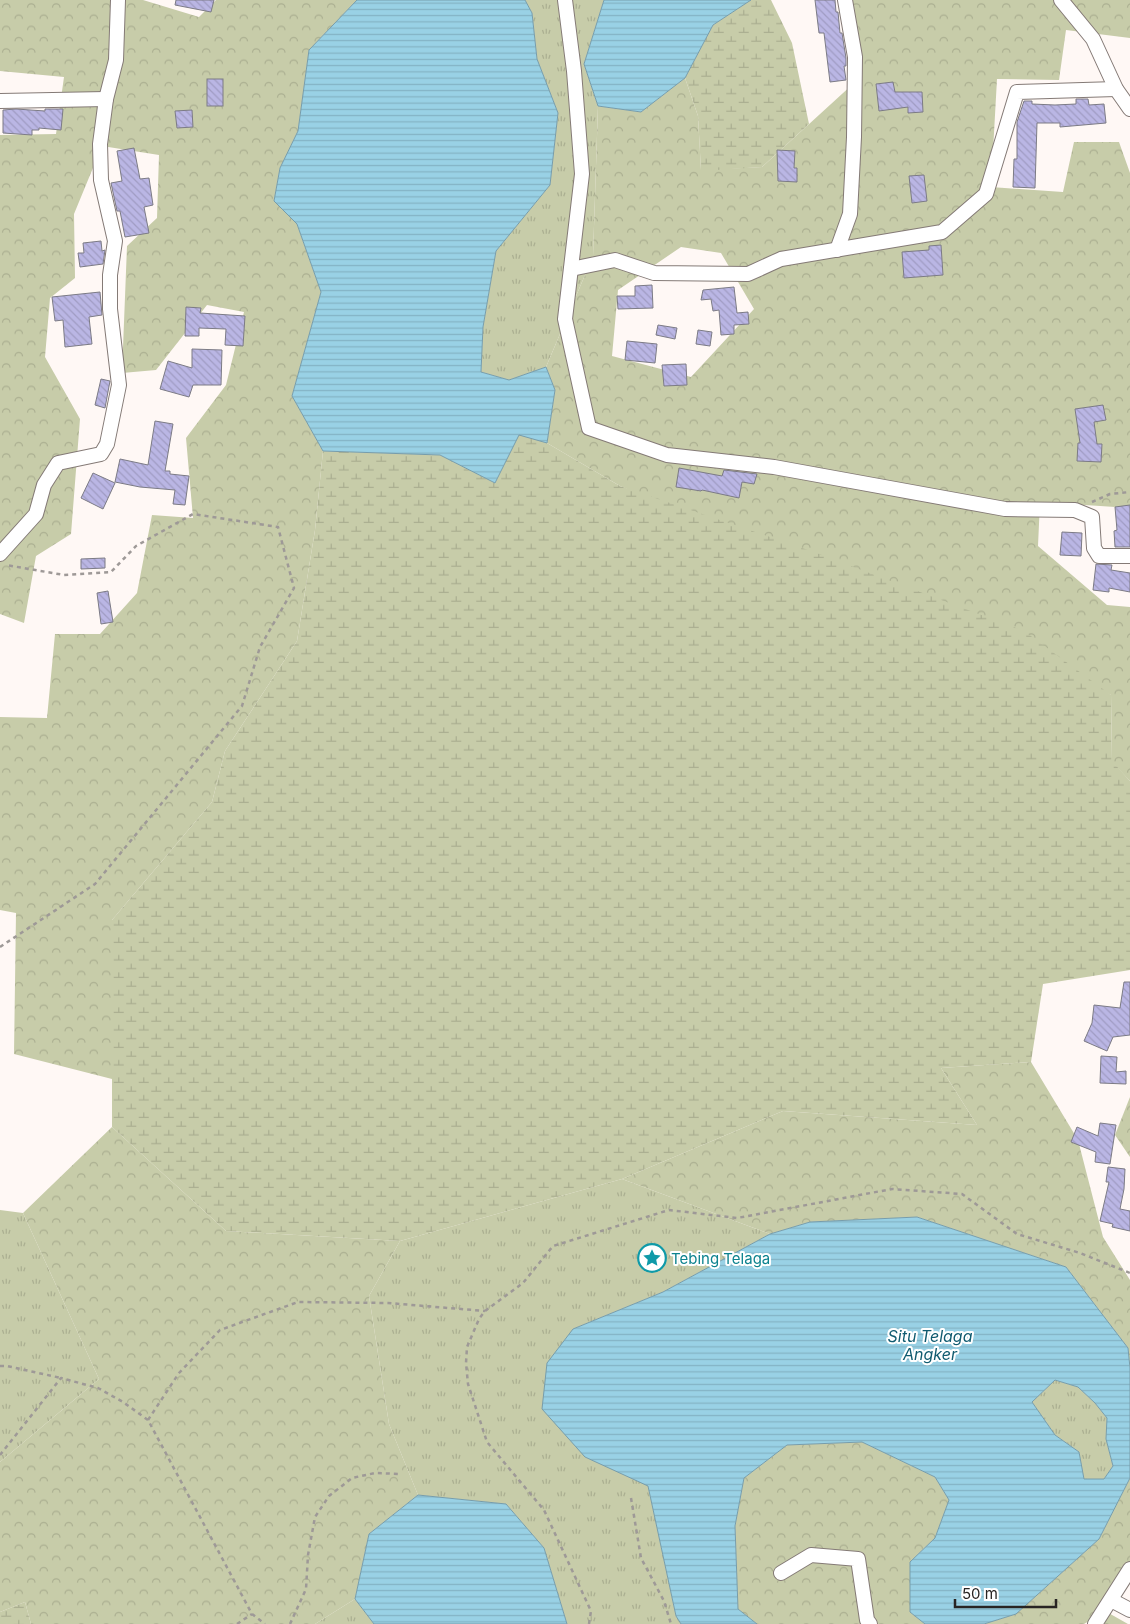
<svg xmlns="http://www.w3.org/2000/svg" width="1130" height="1624" font-family="Inter,sans-serif">
<style>
.grass{fill:url(#grass-tufts)}
.forest{fill:url(#forest-crowns);fill-rule:evenodd}
.wetland{fill:url(#wetland-marsh)}
.water{fill:url(#water-rules);stroke:#779dab;fill-rule:evenodd}
.building{fill:url(#building-back-hatch);stroke:#7c7b85}
.lines{fill:none;stroke-linecap:round;stroke-linejoin:round}
.minor-casing{stroke:#847a76;stroke-width:16}
.path{stroke:#9e9997;stroke-width:2.5;stroke-dasharray:4 4;stroke-linecap:butt}
.minor{stroke:#fff;stroke-width:14}
.labels{text-anchor:middle;dominant-baseline:central;stroke-width:4;stroke-linejoin:round;paint-order:stroke}
.culture-label{font-size:15px;fill:#0d838f;stroke:#fff;text-anchor:start}
.water-label{font-size:16px;font-style:italic;fill:#105b70;stroke:#fff}
</style>
<defs>
<pattern id="grass-tufts" width="24" height="20" patternUnits="userSpaceOnUse" patternTransform="scale(1.25)"><rect width="24" height="20" fill="#c7cca9"/><path d="M3 7l-1-3M5 7V3M7 7l1-3M15 17l-1-3M17 17v-4M19 17l1-3" fill="none" stroke="#abaf91"/></pattern>
<pattern id="forest-crowns" width="20" height="18" patternUnits="userSpaceOnUse" patternTransform="scale(1.25)"><rect width="20" height="18" fill="#c7cca9"/><path d="M2 6a3 3 0 1 1 6 0M12 15a3 3 0 1 1 6 0" fill="none" stroke="#abaf91"/></pattern>
<pattern id="wetland-marsh" width="20" height="14" patternUnits="userSpaceOnUse" patternTransform="scale(1.25)"><rect width="20" height="14" fill="#c7cca9"/><path d="M1 5h8M5 5V1M11 12h8M15 12V8" fill="none" stroke="#abaf91"/></pattern>
<pattern id="water-rules" width="6" height="5" patternUnits="userSpaceOnUse" patternTransform="scale(1.25)"><rect width="6" height="5" fill="#99d1e5"/><path d="M0 2.5h6" fill="none" stroke="#84b3c4"/></pattern>
<pattern id="building-back-hatch" width="6" height="6" patternUnits="userSpaceOnUse" patternTransform="scale(1.25)"><rect width="6" height="6" fill="#bab6e4"/><path d="M-1 5l2 2M0 0l6 6M5-1l2 2" fill="none" stroke="#a09cc3"/></pattern>
</defs>
<rect width="100%" height="100%" fill="#fff8f5"/>
<g class="grass">
<polygon points="525,0 604,0 584,64 598,106 593,256 546,367 509,380 481,372 483,327 496,251 550,185 558,113 537,59 532,13"/>
<polygon points="622,1179 770,1234 663,1292 573,1329 585,1457 648,1485 676,1616 681,1624 567,1624 544,1548 506,1504 418,1495 389,1424 369,1296 400,1241"/>
<polygon points="0,1210 23,1213 99,1379 0,1462"/>
<polygon points="1055,1380 1078,1387 1095,1403 1107,1418 1106,1439 1113,1466 1104,1479 1084,1480 1079,1452 1055,1435 1032,1402"/>
<polygon points="355,1599 374,1624 315,1624"/>
</g>
<g class="forest">
<polygon points="0,0 143,0 199,17 216,0 357,0 309,50 298,131 280,168 274,201 297,224 321,292 292,396 323,451 315,530 297,641 225,751 212,802 112,920 112,1079 14,1054 16,913 0,910 0,717 47,718 55,634 100,634 137,593 152,515 193,518 186,438 226,385 244,312 207,305 156,370 122,373 127,246 157,218 159,155 102,146 74,214 75,278 50,298 45,357 80,419 71,534 36,556 24,623 0,614 0,135 56,134 64,77 0,71"/>
<path d="M838,0H1130V38L1066,30L1059,80L997,79L991,187L1063,192L1074,142H1119L1130,173V508L1040,502L1038,546L1107,605L1130,607V781L1112,762L1111,695L620,486L547,443L555,390L546,367L593,256L598,106L641,112L685,78L698,116L701,170L762,167L854,83ZM681,247L721,253L754,309L691,377L612,356L618,290Z"/>
<polygon points="1031,1062 1078,1140 1103,1237 1130,1280 1130,1368 1128,1348 1066,1267 917,1217 810,1222 770,1234 622,1179 783,1111 977,1125 941,1068"/>
<polygon points="1130,1097 1130,1157 1115,1135"/>
<polygon points="112,1127 226,1231 400,1241 369,1296 389,1424 418,1495 369,1534 355,1599 315,1624 31,1624 25,1602 0,1612 0,1462 99,1379 23,1213"/>
<polygon points="862,1442 935,1477 949,1500 935,1538 910,1562 910,1612 925,1624 757,1624 738,1609 735,1526 744,1478 787,1445"/>
<polygon points="1130,1478 1130,1568 1105,1611 1128,1624 1096,1624 1104,1612 1084,1624 984,1624 1016,1614 1099,1539"/>
</g>
<g class="wetland">
<polygon points="751,0 771,0 792,43 809,124 762,167 701,171 698,116 685,78 713,25"/>
<polygon points="519,434 547,443 620,486 808,550 1024,631 1111,695 1112,761 1130,781 1130,970 1043,984 1031,1062 941,1068 977,1125 783,1111 622,1179 400,1241 226,1231 112,1127 112,920 212,802 225,751 297,641 315,530 323,451 440,455 495,483"/>
<polygon points="25,1602 31,1624 0,1624 0,1612"/>
</g>
<g class="water">
<polygon points="357,0 525,0 532,13 537,59 558,113 550,185 496,251 483,327 481,372 509,380 546,367 555,390 547,443 519,435 495,483 440,455 323,451 292,396 321,292 297,224 274,201 280,168 298,131 309,50"/>
<polygon points="604,0 751,0 713,25 685,78 641,112 598,106 584,64"/>
<path d="M917,1217L1066,1267L1128,1348L1130,1368V1478L1099,1539L1016,1614L984,1624H925L910,1612V1562L935,1538L949,1500L935,1477L862,1442L787,1445L744,1478L735,1526L738,1609L757,1624H681L676,1616L648,1486L585,1457L542,1409L547,1363L573,1329L663,1292L770,1234L810,1222ZM1055,1380L1078,1387L1095,1403L1107,1418L1106,1439L1113,1466L1104,1479H1084L1079,1452L1055,1435L1032,1402Z"/>
<polygon points="418,1495 506,1504 544,1548 567,1624 374,1624 355,1599 369,1534"/>
</g>
<g class="building">
<polygon points="176,0 214,0 211,12 175,5"/>
<polygon points="815,0 835,0 836,12 838,12 840,33 842,33 846,58 846,66 844,66 846,80 830,82 824,33 819,33"/>
<rect x="207" y="79" width="16" height="27"/>
<polygon points="893,82 895,92 922,92 923,112 908,113 908,107 879,111 876,84"/>
<polygon points="1076,99 1088,99 1089,105 1104,104 1106,123 1060,127 1060,123 1037,123 1035,188 1013,187 1014,159 1017,159 1017,122 1024,101 1032,101 1032,104 1055,105 1076,104"/>
<polygon points="16,109 45,111 45,109 63,109 61,130 39,128 39,130 32,130 32,135 3,133 3,110"/>
<polygon points="192,110 193,127 177,128 175,111"/>
<polygon points="134,148 140,179 149,178 153,205 144,207 149,233 125,237 120,211 117,211 111,183 122,181 117,151"/>
<polygon points="777,150 795,151 794,168 797,168 797,182 778,181"/>
<polygon points="924,175 927,201 912,203 909,176"/>
<polygon points="101,241 102,251 105,250 103,264 80,267 78,253 84,253 83,243"/>
<polygon points="941,245 943,275 904,278 902,252 929,250 929,246"/>
<polygon points="652,285 653,308 618,309 617,296 635,296 635,286"/>
<polygon points="734,287 737,313 748,312 749,324 734,325 734,334 721,335 719,310 713,311 711,299 701,300 703,290"/>
<polygon points="100,292 102,315 89,317 92,344 65,347 63,320 55,321 52,297"/>
<polygon points="186,307 201,308 200,313 245,316 243,346 225,345 226,329 199,328 199,336 185,336"/>
<polygon points="658,325 677,328 675,339 656,335"/>
<polygon points="698,330 712,332 710,346 696,344"/>
<polygon points="627,341 657,344 655,363 625,360"/>
<polygon points="192,349 222,350 221,385 193,385 189,397 160,389 168,361 192,368"/>
<polygon points="686,364 687,385 664,386 662,365"/>
<polygon points="101,379 110,381 105,408 95,405"/>
<polygon points="1103,405 1106,420 1094,422 1097,444 1102,444 1101,462 1077,461 1078,443 1080,443 1075,409"/>
<polygon points="155,421 173,424 165,471 170,471 170,474 189,476 185,505 173,504 175,490 140,487 115,482 120,459 148,465"/>
<polygon points="679,468 722,476 724,470 757,474 754,484 742,482 739,498 702,490 701,491 676,487"/>
<polygon points="93,473 115,483 103,509 81,498"/>
<polygon points="1130,505 1130,547 1115,547 1114,531 1117,530 1115,507"/>
<polygon points="1062,532 1082,533 1081,556 1060,555"/>
<polygon points="105,558 105,568 81,569 81,559"/>
<polygon points="1096,564 1112,565 1111,570 1130,573 1130,592 1109,588 1109,592 1093,590"/>
<polygon points="108,591 113,622 101,624 97,593"/>
<polygon points="1124,982 1130,982 1130,1035 1113,1037 1107,1051 1084,1041 1092,1023 1094,1005 1120,1008"/>
<polygon points="1101,1056 1117,1057 1116,1072 1126,1071 1126,1084 1100,1083"/>
<polygon points="1100,1123 1116,1125 1110,1164 1095,1162 1096,1152 1071,1142 1077,1127 1098,1136"/>
<polygon points="1108,1167 1125,1169 1124,1189 1120,1209 1130,1211 1130,1231 1112,1227 1113,1224 1100,1221 1109,1182 1106,1182"/>
</g>
<g class="lines">
<defs>
<g id="minor">
<polyline points="565,0 574,71 582,174 565,319 589,428 667,455 774,467 1005,509 1075,510 1092,517 1094,548 1099,556 1130,556"/>
<polyline points="1061,0 1093,39 1116,89 1130,109"/>
<polyline points="0,101 106,99"/>
<polyline points="837,250 850,214 854,137 855,57 845,0"/>
<polyline points="571,269 615,260 654,273 748,274 781,259 942,232 986,194 1017,92 1116,89"/>
<polyline points="0,554 36,514 44,485 58,463 101,454 107,444 119,385 110,309 110,275 115,241 101,180 100,144 106,99 116,60 118,0"/>
<polyline points="781,1573 811,1555 858,1559 867,1620 870,1624"/>
<polyline points="1111,1600 1130,1610"/>
<polyline points="1095,1624 1130,1569"/>
</g>
</defs>
<use href="#minor" class="minor-casing"/>
<g class="path">
<polyline points="1092,502 1110,494 1130,492"/>
<polyline points="0,947 95,884 242,706 260,647 294,588 278,527 193,514 136,546 111,572 64,575 6,565"/>
<polyline points="0,1366 7,1366 61,1378"/>
<polyline points="148,1420 179,1373 220,1330 298,1302 388,1303 485,1311"/>
<polyline points="0,1455 61,1378 98,1388 123,1402 148,1420 252,1614 265,1624"/>
<polyline points="631,1498 641,1558 664,1601 671,1624"/>
<polyline points="237,1624 252,1614"/>
<polyline points="290,1624 306,1589 308,1555 315,1517 329,1496 352,1478 375,1473 401,1474"/>
<polyline points="589,1624 591,1611 544,1510 487,1442 468,1384 466,1363 467,1347 479,1319 485,1311 523,1283 553,1246 669,1210 737,1218 892,1189 962,1194 1017,1234 1080,1253 1130,1273"/>
</g>
<use href="#minor" class="minor"/>
</g>
<defs>
<symbol id="sight-ring" viewBox="-11 -11 22 22"><circle r="9.5" fill="#fff" stroke="#0f9aa8" stroke-width="1.5"/><path d="M0-6L1.8-2.2L6-1.7L2.9 1.2L3.7 5.4L0 3.3L-3.7 5.4L-2.9 1.2L-6-1.7L-1.8-2.2Z" fill="#0f9aa8"/></symbol>
</defs>
<g fill-rule="evenodd">
<use href="#sight-ring" x="636" y="1242" width="32" height="32"/>
</g>
<g class="labels">
<g class="culture-label">
<text x="671" y="1258">Tebing Telaga</text>
</g>
<g class="water-label">
<text x="930" y="1336">Situ Telaga<tspan x="930" dy="18">Angker</tspan></text>
</g>
</g>
<path d="M955 1599v8h101v-8" fill="none" stroke="#282423" stroke-width="2.5"/>
<text x="962" y="1599" font-size="15" fill="#282423" stroke="#ffffff" stroke-width="4" paint-order="stroke">50 m</text>
</svg>
